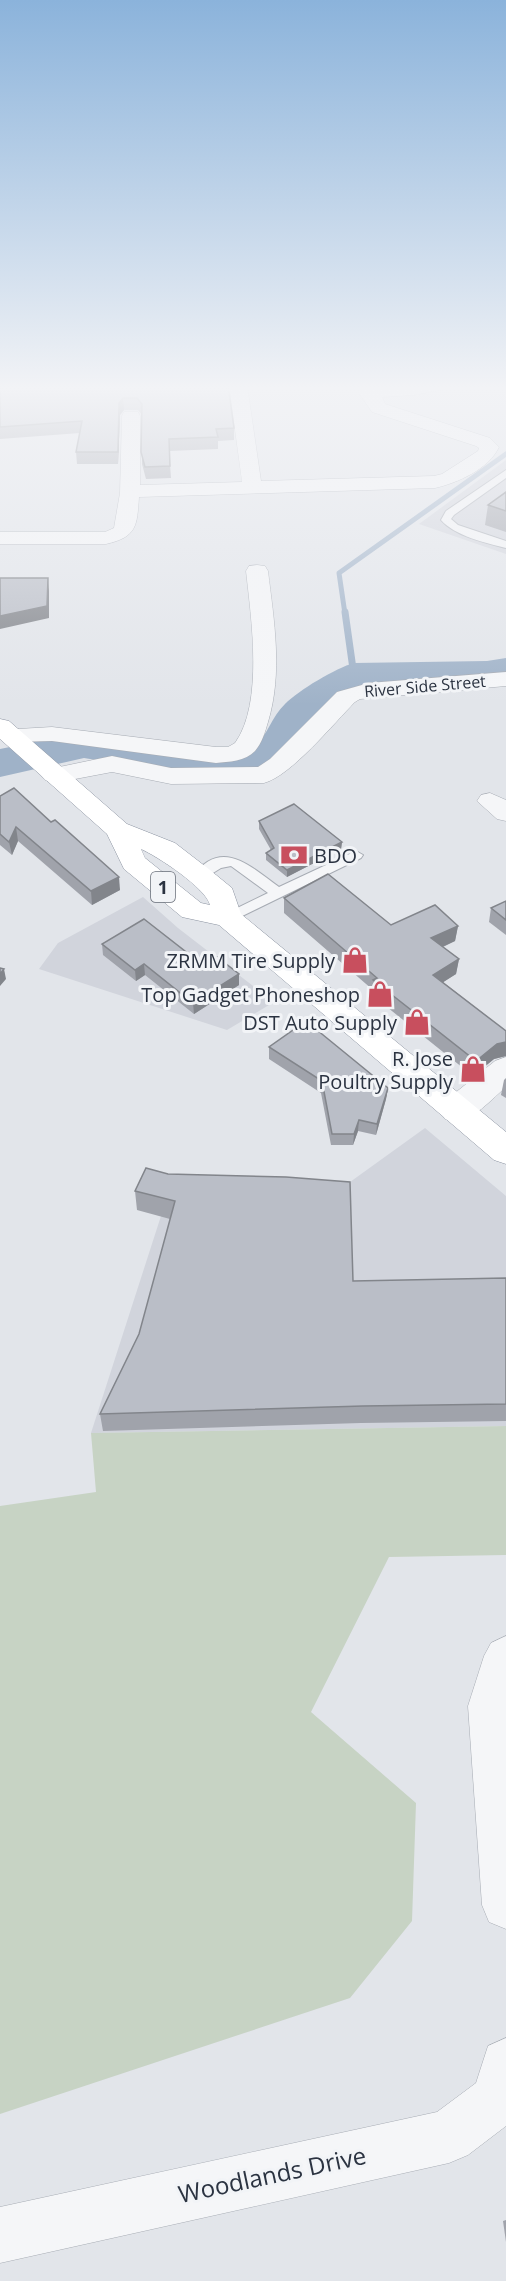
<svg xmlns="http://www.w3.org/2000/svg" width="506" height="2281" font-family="'Open Sans',sans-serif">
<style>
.built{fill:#d1d4dc}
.green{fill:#c7d3c4}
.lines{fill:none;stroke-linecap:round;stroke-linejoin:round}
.stream-far1{stroke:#9fb2c8;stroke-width:5}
.stream{stroke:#9fb2c8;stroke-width:7}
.river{fill:#9fb2c8;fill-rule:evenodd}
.lane-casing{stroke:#a7acb4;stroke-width:2}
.street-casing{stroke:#a7acb4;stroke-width:1}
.highway-casing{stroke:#8a92a0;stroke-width:1}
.lane{fill:#f5f6f8;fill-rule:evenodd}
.street{fill:#f5f6f8;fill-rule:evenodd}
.highway{fill:#fff;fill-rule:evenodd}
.wall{fill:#a0a3ab}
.shaded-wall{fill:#82858b}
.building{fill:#babec7;stroke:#82858b;stroke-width:1.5}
.labels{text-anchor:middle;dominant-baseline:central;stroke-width:6;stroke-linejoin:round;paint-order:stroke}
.far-street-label{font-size:16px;fill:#2b3341;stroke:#f2f4f7}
.shield{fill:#f2f4f7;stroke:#676d78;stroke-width:1.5}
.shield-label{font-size:18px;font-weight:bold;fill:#2b3341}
.poi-label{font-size:20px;fill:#2b3341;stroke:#f2f4f7;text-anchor:end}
.near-street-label{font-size:24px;fill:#2b3341;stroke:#f2f4f7}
</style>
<rect width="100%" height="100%" fill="#e2e5ea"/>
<g class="built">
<polygon points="506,460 506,554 419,524"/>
<polygon points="143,897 178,928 274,1002 227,1030 39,969 58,943"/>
<polygon points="425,1128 506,1196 506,1426 91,1433 170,1188 332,1195"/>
</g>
<polygon class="green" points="506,1426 506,1555 389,1557 311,1712 416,1803 412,1921 350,1998 0,2114 0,1506 96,1492 91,1433"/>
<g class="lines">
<polyline class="stream-far1" points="345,614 339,573 506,454"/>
<polyline class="stream" points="345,612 354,676"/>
<path class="river" d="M506,658V684L487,687L364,688L317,721L297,756L281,771L265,774L242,778L181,774L84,758L0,777V749L84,732L181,748L252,749C268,736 271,717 285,704C299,690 336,668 354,663L487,661Z"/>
<defs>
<g id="lane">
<path d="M506,470V478L454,515L451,519L458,525L506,541V548C486,543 455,536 441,520L446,511Z"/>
<path d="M356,851L363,855L361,858L228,923L221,918L223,915L268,893L231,866L221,868L200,881L193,876C222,837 251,867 279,887Z"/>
</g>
<g id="street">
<path d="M229,385H247L261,481L434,476L442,474L478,451L479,448L476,446L372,412L359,393L357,385H448L445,389L414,395L382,397L385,404L490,438L499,447C489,469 457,483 435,488L139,497C137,526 137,537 106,544H0V532H105L114,528L120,493L122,416L124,412H138L140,416V485L242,482Z"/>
<path d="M257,565L265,566L268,571C274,621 283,672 268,722C265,732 262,743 255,751C246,761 228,762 216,763L52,741L10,742L0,738L1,730L52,727L216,747H228L235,743C264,703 251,617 246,571L249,566Z"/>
<path d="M506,672V686L360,699L355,702C334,723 291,776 264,783L171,784L112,772L54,783L45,780L41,775L45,770L112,756L171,768L258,767L270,759L337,692L369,683Z"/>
<polygon points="490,793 506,800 506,821 497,819 477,801 481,795"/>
<path d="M506,1057V1087C488,1102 469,1127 445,1119L440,1110L445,1101L495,1061Z"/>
<polygon points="506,1636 506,1929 489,1922 482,1905 468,1706 484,1656 491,1643"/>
<polygon points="506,2038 506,2126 468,2155 449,2163 0,2263 0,2207 437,2112 476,2083 488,2046"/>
</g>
<path id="highway" d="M0,719L9,721L127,824L175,843L210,870L232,888L241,914L506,1132V1164L494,1160L219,925L182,917L124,869L107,834L0,739ZM141,849C157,856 206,888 210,905L201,903L145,858Z"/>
</defs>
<use href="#lane" class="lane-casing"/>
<use href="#street" class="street-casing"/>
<use href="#highway" class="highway-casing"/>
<use href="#lane" class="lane"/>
<use href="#street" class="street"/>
<use href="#highway" class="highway"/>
</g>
<g class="wall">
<polygon points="0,385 228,385 234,428 234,440 218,441 218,449 169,451 171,478 146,479 142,464 142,415 138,410 124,410 120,415 118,464 77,464 76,452 80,433 0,439"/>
<polygon points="506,492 506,532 485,525 488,505"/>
<polygon points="0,796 120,890 92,905 18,841 12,855 0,845"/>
<polygon points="259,821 342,842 341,849 287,877 266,860 266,853 271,850 259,829"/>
<polygon points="284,898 391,925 458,926 455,941 443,947 459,959 456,974 443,982 506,1031 506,1056 494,1059 473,1076 372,995 373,990 284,913"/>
<polygon points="506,901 506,935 489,922 491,908"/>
<polygon points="102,944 203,965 239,974 239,985 194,1014 145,975 136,981 103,955"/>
<polygon points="269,1047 388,1088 386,1099 376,1135 358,1131 353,1145 331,1145 321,1093 269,1059"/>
<polygon points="506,1078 506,1098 501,1095 504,1080"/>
<polygon points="146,1168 353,1281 506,1278 506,1421 361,1423 103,1431 100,1414 139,1334 170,1219 137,1210 135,1191"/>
<polygon points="506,2220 506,2242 503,2221"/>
</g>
<g class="shaded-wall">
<polygon points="123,398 124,410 120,415 118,464 118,452 119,403"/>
<polygon points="48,578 49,591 49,618 0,629 0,616"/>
<polygon points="16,827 18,841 12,855 9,842"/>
<polygon points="342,842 341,849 287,877 287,870"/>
<polygon points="119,877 120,890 92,905 91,891"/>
<polygon points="458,926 455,941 429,953 431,938"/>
<polygon points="459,959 456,974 431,990 433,975"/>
<polygon points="144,964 145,975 136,981 135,970"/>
<polygon points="4,969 6,979 0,986 0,974"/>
<polygon points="239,974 239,985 194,1014 193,1003"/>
<polygon points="506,1042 506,1056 494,1059 473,1076 476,1061 497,1044"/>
<polygon points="388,1088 386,1099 376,1135 377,1124"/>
<polygon points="359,1120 358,1131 353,1145 354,1134"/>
</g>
<g class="building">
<polygon points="0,385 228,385 234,428 216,429 218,437 169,439 170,466 145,467 141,452 142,404 137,398 123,398 119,403 118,452 76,452 82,421 0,427"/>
<polygon points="506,492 506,511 488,505"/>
<polygon points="0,578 48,578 47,606 0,616"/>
<polygon points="14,788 51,822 55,820 119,877 91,891 16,827 9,842 0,834 0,796"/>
<polygon points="294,804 342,842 287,870 266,853 274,848 259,821"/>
<polygon points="328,874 391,925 435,905 458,926 431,938 459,959 433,975 506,1031 506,1042 497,1044 476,1061 373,980 377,978 284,898"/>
<polygon points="506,901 506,920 491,908"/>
<polygon points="144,919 203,965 217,957 239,974 193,1003 144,964 135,970 102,944"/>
<polygon points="0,968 4,969 0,974"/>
<polygon points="306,1021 388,1088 377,1124 359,1120 354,1134 332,1134 322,1081 269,1047"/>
<polygon points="146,1168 168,1174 286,1177 350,1182 353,1281 506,1278 506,1404 363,1406 100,1414 139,1334 175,1201 135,1191"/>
</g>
<linearGradient id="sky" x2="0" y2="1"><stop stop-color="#8bb3db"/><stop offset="0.55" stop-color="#f2f3f6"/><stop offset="1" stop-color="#f2f3f6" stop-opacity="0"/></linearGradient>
<rect width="506" height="705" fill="url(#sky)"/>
<defs>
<symbol id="bank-bare" viewBox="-9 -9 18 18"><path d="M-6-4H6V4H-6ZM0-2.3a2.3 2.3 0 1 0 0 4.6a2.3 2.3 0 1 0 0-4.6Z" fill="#c84f5e" stroke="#f2f4f7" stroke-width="2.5" paint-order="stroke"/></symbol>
<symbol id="shop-bare" viewBox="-9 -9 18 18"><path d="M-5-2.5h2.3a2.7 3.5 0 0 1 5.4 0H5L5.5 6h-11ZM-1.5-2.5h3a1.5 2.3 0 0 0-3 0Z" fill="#c84f5e" stroke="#f2f4f7" stroke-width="2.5" paint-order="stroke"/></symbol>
</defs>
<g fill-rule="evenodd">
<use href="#bank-bare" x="275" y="836" width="38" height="38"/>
<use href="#shop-bare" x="336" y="941" width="38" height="38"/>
<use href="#shop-bare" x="361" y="975" width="38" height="38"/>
<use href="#shop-bare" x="398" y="1003" width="38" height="38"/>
<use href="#shop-bare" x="454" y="1050" width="38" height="38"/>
</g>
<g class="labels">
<g class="far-street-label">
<text transform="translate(425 686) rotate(-5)">River Side Street</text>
</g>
<rect class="shield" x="151" y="872" width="24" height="30" rx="4.5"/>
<g class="shield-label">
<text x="163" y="887">1</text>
</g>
<g class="poi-label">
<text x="314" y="855" text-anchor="start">BDO</text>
<text x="335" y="960">ZRMM Tire Supply</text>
<text x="360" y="994">Top Gadget Phoneshop</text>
<text x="397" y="1022">DST Auto Supply</text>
<text x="453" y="1058">R. Jose<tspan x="453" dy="23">Poultry Supply</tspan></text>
</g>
<g class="near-street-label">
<text transform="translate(272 2174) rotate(-12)">Woodlands Drive</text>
</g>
</g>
</svg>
